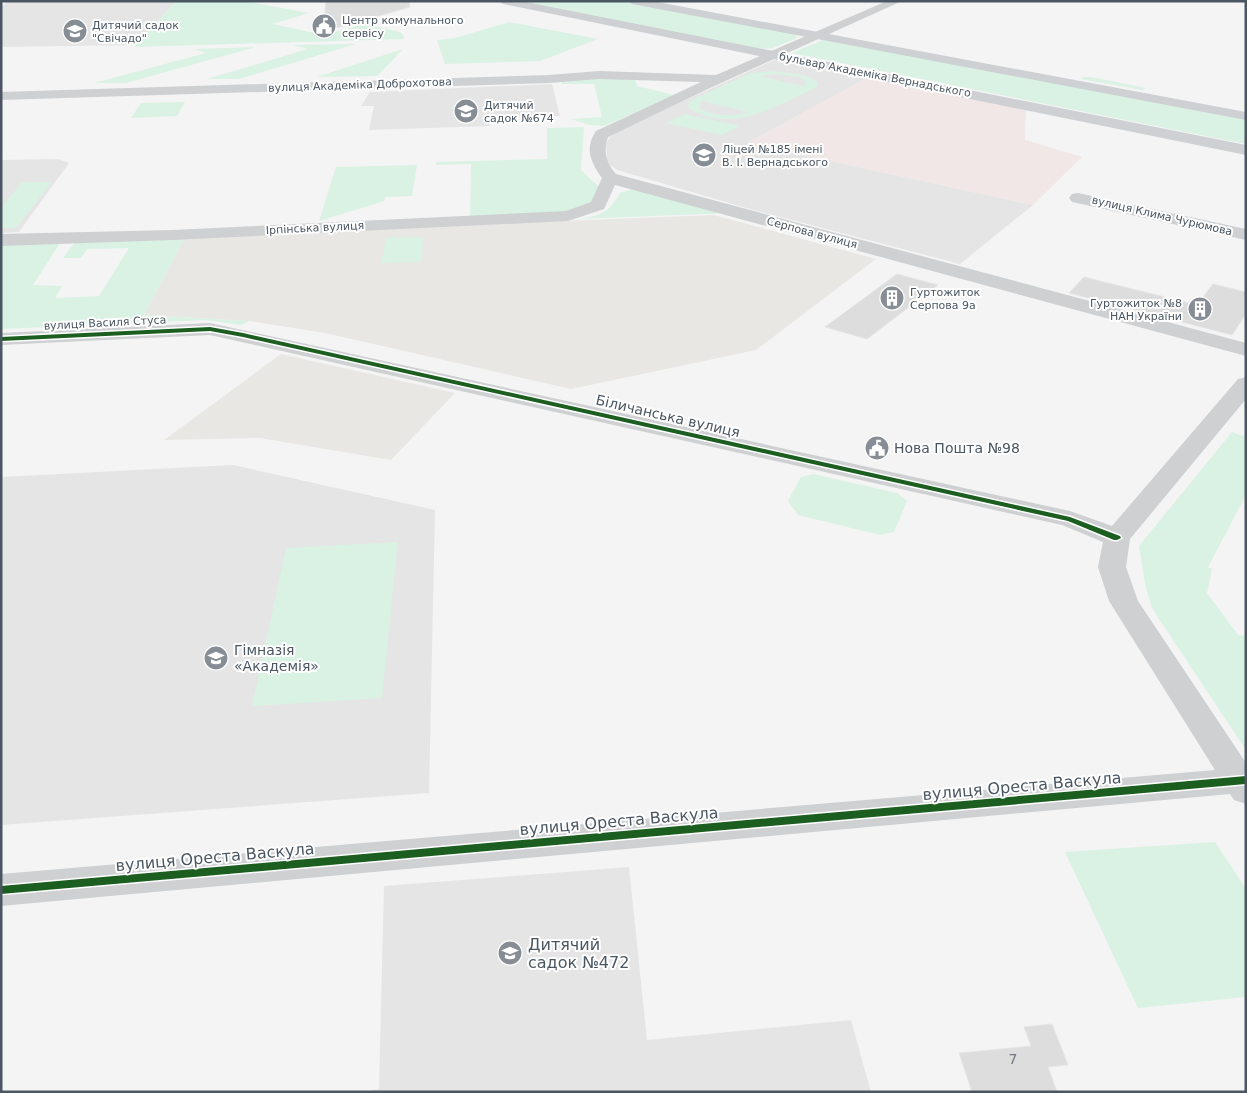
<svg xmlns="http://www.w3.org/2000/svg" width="1247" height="1093" font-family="'DejaVu Sans',sans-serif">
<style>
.commercial{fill:#e8e7e3}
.education{fill:#e6e5e6}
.medical{fill:#f1e7e6}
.green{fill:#d9f2e3;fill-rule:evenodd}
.building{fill:#ddddde;stroke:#e5e6e7}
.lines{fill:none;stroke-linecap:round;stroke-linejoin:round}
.minor{fill:#ced0d2;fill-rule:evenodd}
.secondary{fill:#ced0d4;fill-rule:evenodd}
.cycleway-casing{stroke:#fff;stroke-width:3}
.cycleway{fill:#1b5e20;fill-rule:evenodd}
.labels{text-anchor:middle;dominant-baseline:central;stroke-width:4;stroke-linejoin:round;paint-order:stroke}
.far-poi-label{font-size:11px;fill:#4a5661;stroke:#fff;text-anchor:start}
.far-street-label{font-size:11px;fill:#4a5661;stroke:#fff}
.street-label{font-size:14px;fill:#4a5661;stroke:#fff}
.poi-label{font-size:14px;fill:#4a5661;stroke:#fff;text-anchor:start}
.near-number-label{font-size:14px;fill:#707881}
.near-street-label{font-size:16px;fill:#4a5661;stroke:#fff}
.near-poi-label{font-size:16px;fill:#4a5661;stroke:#fff;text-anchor:start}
</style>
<rect width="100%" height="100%" fill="#f4f4f4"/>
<g class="commercial">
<polygon points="714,215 876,259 756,350 571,389 325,333 249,321 144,315 184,239 248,233"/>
<polygon points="281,354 455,393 391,460 260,438 164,440"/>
</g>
<g class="education">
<polygon points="176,1 136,45 1,47 1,7 8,2"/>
<polygon points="774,60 867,78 748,143 1033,205 960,264 753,210 617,170 607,163 606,144 611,134"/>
<polygon points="552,84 560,116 490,117 490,126 369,130 374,106 361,106 370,92"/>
<polygon points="58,159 69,163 19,232 1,233 1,160"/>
<polygon points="233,465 435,510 429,793 1,825 1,477"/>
<polygon points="629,867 647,1040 851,1020 871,1092 363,1092 379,1089 384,886"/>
</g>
<polygon class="medical" points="867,78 1026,109 1025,140 1082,157 1033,205 747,143"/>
<g class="green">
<polygon points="176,1 245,1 309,13 272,24 325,35 364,24 400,32 404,36 403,39 134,47"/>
<polygon points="517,1 623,1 795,33 797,38 773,48 756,49"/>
<polygon points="509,22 598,39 540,61 445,64 437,40 455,38"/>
<polygon points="825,39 1246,118 1246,144 792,53"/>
<polygon points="356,44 239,79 207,79 308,49 293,45"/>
<polygon points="256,47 126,83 94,83 206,53 194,49"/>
<polygon points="403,49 377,76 317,77"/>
<path d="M774,71L808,76L818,83L817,87C779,105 731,136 689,108L688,104L691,100L751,73ZM775,74L800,77L806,83L803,86L759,76ZM701,101H703L748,112C734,116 710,117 699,107Z"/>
<polygon points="1084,77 1091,77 1146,88 1142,90 1081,79"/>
<polygon points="634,78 637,86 674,95 604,126 590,125 571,119 602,117 594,84 562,84 560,79"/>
<polygon points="185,102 177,116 131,118 141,103"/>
<polygon points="685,114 740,126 722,135 666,123"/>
<polygon points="584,127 581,170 600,188 596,202 565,214 470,217 471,164 436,165 436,162 547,159 547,128"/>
<polygon points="417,165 412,196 385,197 384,201 319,221 336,167"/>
<polygon points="22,182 52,182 16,228 1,228 1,208"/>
<path d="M633,189L729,213L577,219C600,216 608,214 620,193Z"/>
<polygon points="423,237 421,262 381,263 386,238"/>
<polygon points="184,239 144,315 249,321 241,325 206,320 1,329 1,244 60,243 33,285 62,286 55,298 99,296 129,248 87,249 81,258 63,258 75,242"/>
<polygon points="1232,432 1246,437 1246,495 1208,567 1212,569 1207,593 1238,635 1246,636 1246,750 1152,608 1145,584 1139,546"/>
<polygon points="813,474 897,493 907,501 894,532 880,535 798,515 788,501 801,477"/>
<polygon points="398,542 382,698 252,706 286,548"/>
<polygon points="1215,842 1246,889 1246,997 1138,1008 1065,852"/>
</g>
<g class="building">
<polygon points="326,1 409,1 410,7 323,32"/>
<polygon points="897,274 938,285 867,339 825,327"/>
<polygon points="1084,277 1197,305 1213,284 1246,292 1246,314 1232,335 1069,293"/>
<polygon points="1052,1024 1068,1065 1048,1067 1057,1092 972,1092 959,1053 1031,1046 1024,1027"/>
</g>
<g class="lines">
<g class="minor">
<path d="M887,1H902L710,88L608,137C603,151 606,163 616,174L1246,343V356L615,185L604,209L568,221L172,240L1,246V234L172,230L566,211L591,202L602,178C591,163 584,148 596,131L701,82L599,79L549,83L1,100V92L549,75L599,71L716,75Z"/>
<polygon points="1078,193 1246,229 1246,240 1072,202 1069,198 1072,194"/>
<polygon points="210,323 1070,511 1112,526 1238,379 1246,377 1246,399 1130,539 1126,567 1138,601 1246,763 1246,804 1234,800 1230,794 1,906 1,874 1215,770 1109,601 1098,567 1103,542 1062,525 210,335 1,345 1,333"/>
</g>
<g class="secondary">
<polygon points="498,1 521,1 1246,145 1246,155 503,4"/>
<polygon points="627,1 652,1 1246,112 1246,120 632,4"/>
</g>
<defs>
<g id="cycleway">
<polygon points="210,327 243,333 1070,517 1120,536 1121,538 1117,540 1114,540 1068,521 243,337 210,331 1,341 1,337"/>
<polygon points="1246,776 1246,784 1,894 1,886"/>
</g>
</defs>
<use href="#cycleway" class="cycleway-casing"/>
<use href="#cycleway" class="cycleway"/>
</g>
<defs>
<symbol id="civic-disc" viewBox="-11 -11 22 22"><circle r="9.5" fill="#868d94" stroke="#fff"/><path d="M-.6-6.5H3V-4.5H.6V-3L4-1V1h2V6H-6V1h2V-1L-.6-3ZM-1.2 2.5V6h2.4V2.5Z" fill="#fff"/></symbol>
<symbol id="school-disc" viewBox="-11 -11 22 22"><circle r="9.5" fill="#868d94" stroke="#fff"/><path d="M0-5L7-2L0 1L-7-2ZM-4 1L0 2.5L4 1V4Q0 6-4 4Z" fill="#fff"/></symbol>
<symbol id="building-disc" viewBox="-11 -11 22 22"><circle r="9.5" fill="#868d94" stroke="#fff"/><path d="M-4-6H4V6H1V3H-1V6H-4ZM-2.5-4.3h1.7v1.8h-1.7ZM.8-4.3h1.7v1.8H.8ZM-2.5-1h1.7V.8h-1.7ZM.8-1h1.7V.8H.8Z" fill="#fff"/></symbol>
</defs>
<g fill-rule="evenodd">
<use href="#civic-disc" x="310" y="12" width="28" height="28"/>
<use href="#school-disc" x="61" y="17" width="28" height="28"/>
<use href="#school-disc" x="452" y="97" width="28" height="28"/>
<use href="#school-disc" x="690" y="141" width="28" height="28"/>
<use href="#building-disc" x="878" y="284" width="28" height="28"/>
<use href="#building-disc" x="1186" y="295" width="28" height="28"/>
<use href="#civic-disc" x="863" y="434" width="28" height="28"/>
<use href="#school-disc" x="202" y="644" width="28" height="28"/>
<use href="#school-disc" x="496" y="939" width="28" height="28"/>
</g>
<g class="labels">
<g class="far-poi-label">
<text x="342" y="20">Центр комунального<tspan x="342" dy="13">сервісу</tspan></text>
<text x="92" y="25">Дитячий садок<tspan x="92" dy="13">"Свічадо"</tspan></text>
<text x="484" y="105">Дитячий<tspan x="484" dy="13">садок №674</tspan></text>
<text x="722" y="149">Ліцей №185 імені<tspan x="722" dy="13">В. І. Вернадського</tspan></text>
<text x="910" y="292">Гуртожиток<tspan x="910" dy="13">Серпова 9а</tspan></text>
<text x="1182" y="303" text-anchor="end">Гуртожиток №8<tspan x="1182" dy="13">НАН України</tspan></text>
</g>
<g class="far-street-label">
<text transform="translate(875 75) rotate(11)">бульвар Академіка Вернадського</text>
<text transform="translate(360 85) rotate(-2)">вулиця Академіка Доброхотова</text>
<text transform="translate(1162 216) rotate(13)">вулиця Клима Чурюмова</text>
<text transform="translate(315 228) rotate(-3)">Ірпінська вулиця</text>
<text transform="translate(812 233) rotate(15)">Серпова вулиця</text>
<text transform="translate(105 323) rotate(-3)">вулиця Василя Стуса</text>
</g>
<g class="street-label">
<text transform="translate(668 416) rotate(13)">Біличанська вулиця</text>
</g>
<g class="poi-label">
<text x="894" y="448">Нова Пошта №98</text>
<text x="234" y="650">Гімназія<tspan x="234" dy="16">«Академія»</tspan></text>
</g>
<g class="near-number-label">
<text x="1013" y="1059">7</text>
</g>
<g class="near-street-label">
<text transform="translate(1022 786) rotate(-5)">вулиця Ореста Васкула</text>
<text transform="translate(619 821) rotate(-5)">вулиця Ореста Васкула</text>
<text transform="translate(215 857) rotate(-5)">вулиця Ореста Васкула</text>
</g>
<g class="near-poi-label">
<text x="528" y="944">Дитячий<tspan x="528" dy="18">садок №472</tspan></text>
</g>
</g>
<rect width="1247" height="1093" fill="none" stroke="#4a5661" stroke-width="5"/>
</svg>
